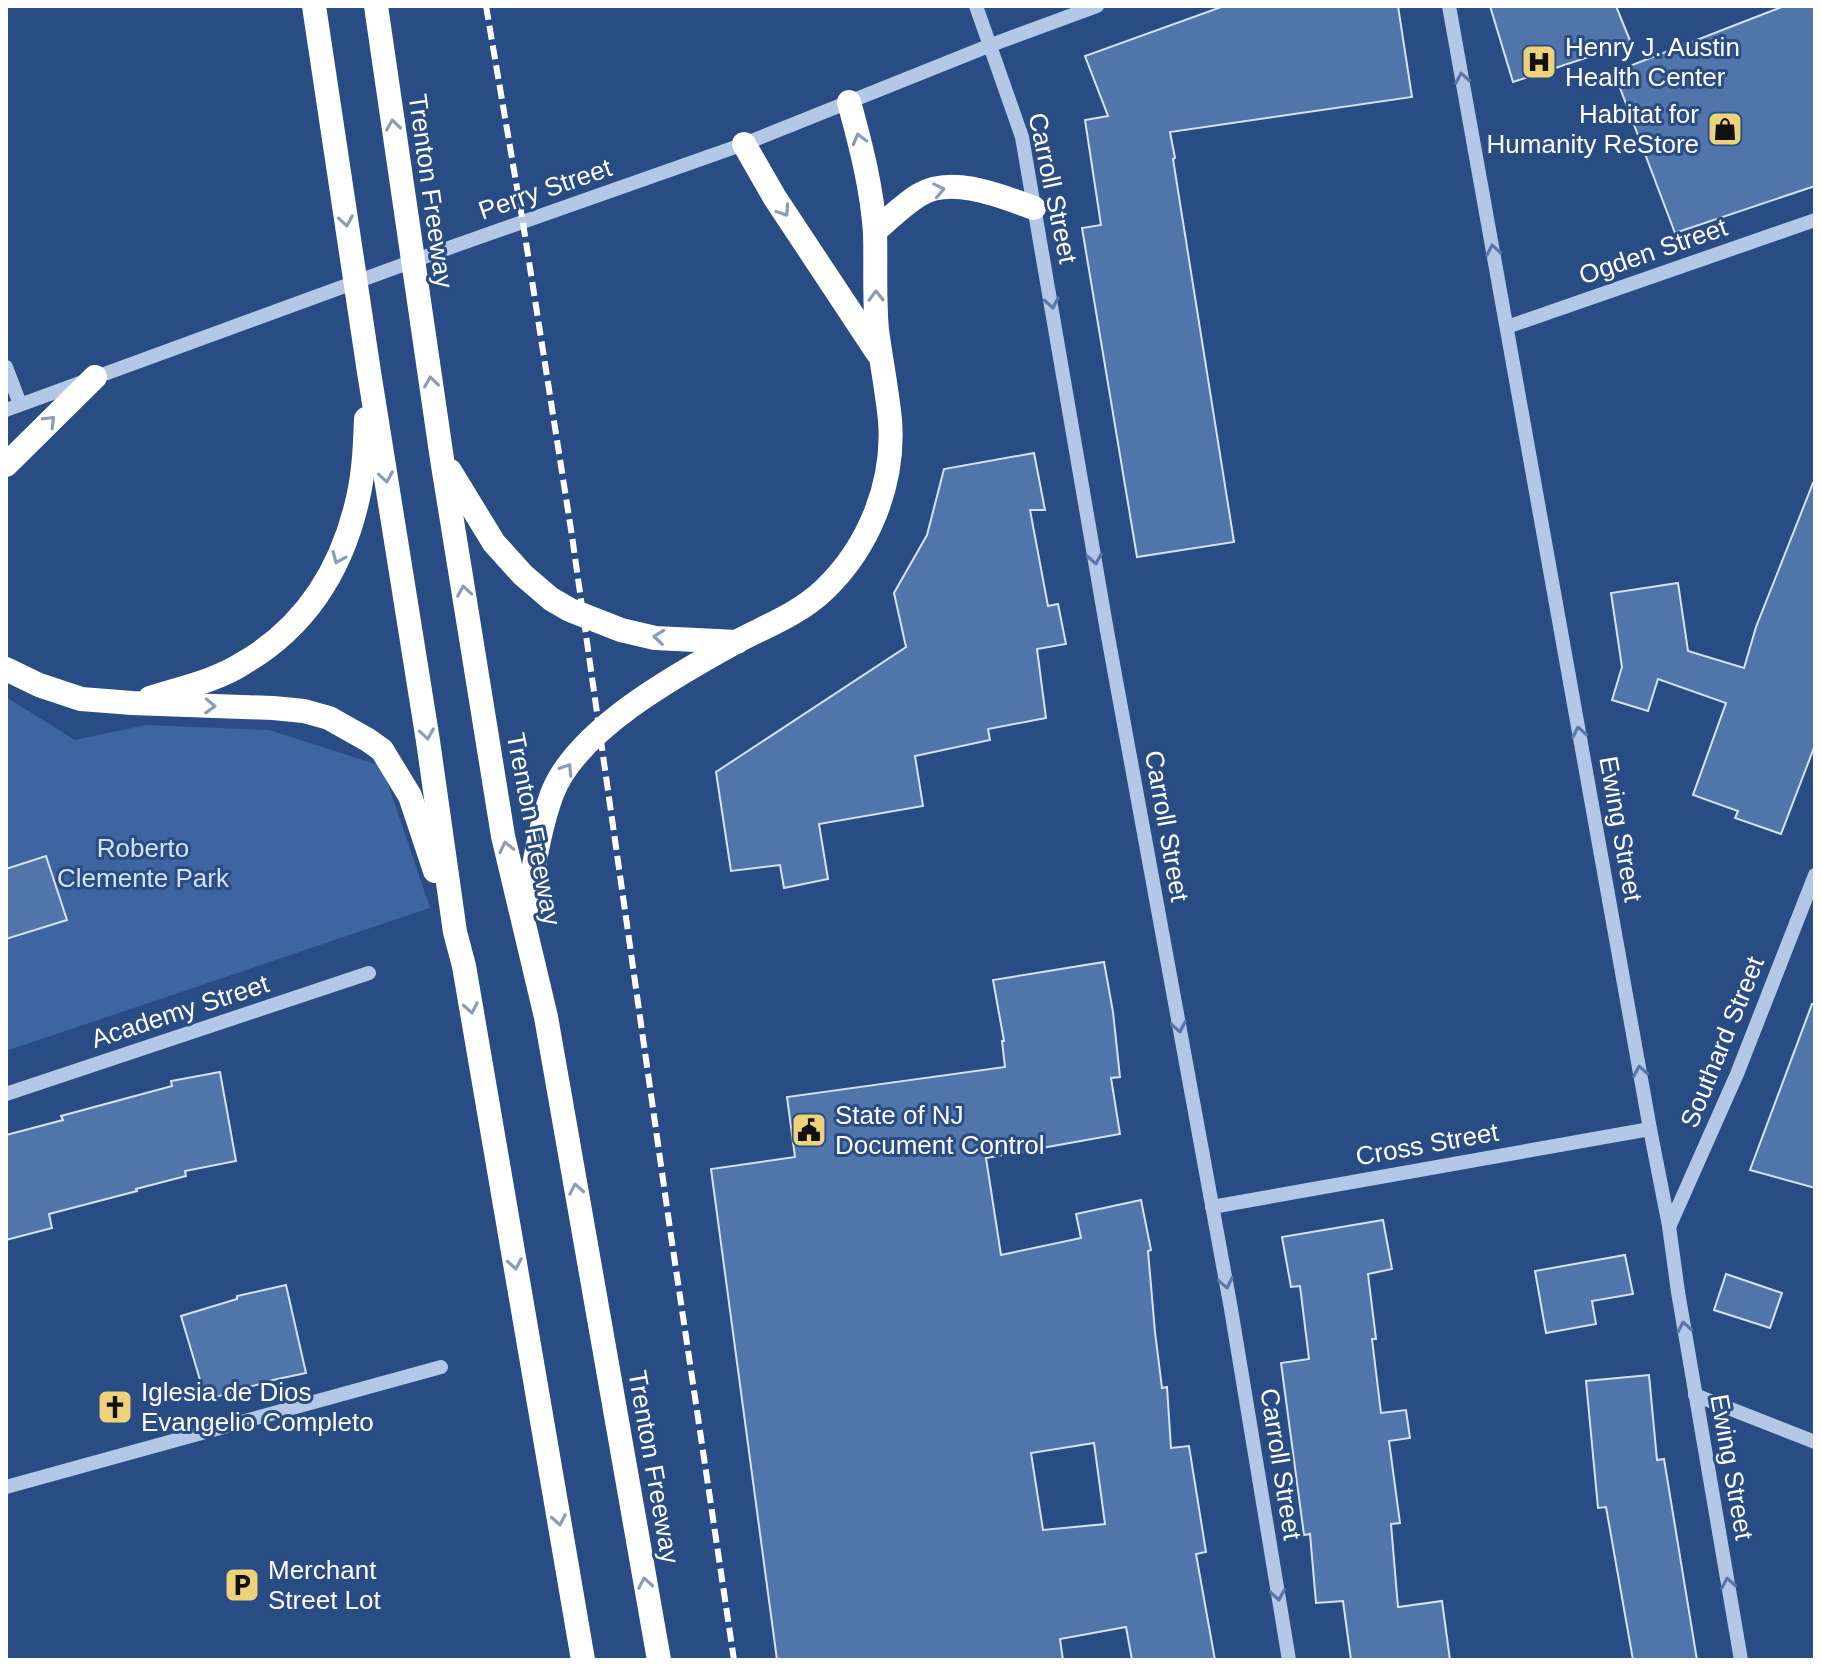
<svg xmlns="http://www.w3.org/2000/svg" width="1821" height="1666" font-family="Arial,sans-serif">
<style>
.green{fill:#3d65a0}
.building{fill:#5175ab;stroke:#d6e2f6;stroke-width:2;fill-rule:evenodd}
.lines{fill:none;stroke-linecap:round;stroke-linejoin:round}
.minor{stroke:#b3c7e7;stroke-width:14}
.highway{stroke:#fff;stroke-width:24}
.rail{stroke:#fff;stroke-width:6;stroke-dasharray:14 6;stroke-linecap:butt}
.oneway{stroke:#5977a7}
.oneway2{stroke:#899dbb}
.labels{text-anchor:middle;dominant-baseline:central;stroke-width:6;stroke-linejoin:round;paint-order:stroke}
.poi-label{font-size:26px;fill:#fff;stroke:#294c84;text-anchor:start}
.street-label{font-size:26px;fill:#fff;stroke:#294c84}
.park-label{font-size:26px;fill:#d6e2f6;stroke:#294c84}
</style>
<rect width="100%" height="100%" fill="#294c84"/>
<polygon class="green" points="6,697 75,740 146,725 269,730 382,766 430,908 6,1051"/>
<g class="building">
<polygon points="1224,6 1398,6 1412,97 1170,132 1175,158 1173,159 1234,542 1137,557 1082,228 1101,225 1085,120 1108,116 1085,56"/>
<polygon points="1490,6 1616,6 1631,43 1513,82"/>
<polygon points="1784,6 1815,6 1815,186 1675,233 1614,72"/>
<polygon points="1034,453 1045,510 1030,510 1048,606 1058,604 1066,644 1037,649 1046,718 988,729 990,740 915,756 923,806 819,824 828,879 784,888 780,865 731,871 716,772 906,647 894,593 927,535 944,469"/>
<polygon points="1813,483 1815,484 1815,745 1781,834 1735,818 1738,811 1693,795 1726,703 1658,679 1648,711 1612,700 1622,667 1611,593 1678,583 1688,651 1744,668 1756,627"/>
<polygon points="46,856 67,920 6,939 6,869"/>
<path d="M1104,962L1113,1012L1120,1077L1111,1078L1120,1134L986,1158L1001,1255L1081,1238L1076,1214L1141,1200L1151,1250L1148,1251L1155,1332L1162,1388L1167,1387L1171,1448L1189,1446L1206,1552L1196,1554L1215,1660H1132L1126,1627L1060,1639L1063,1660H777L711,1169L795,1157L787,1097L1005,1067L1002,1041H1004L993,980ZM1094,1443L1105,1524L1043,1530L1031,1453Z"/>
<polygon points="1812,1004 1815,1004 1815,1188 1750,1170"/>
<polygon points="220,1072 236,1161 185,1171 186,1176 136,1189 137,1191 49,1214 52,1228 6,1240 6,1135 63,1120 61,1116 172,1086 171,1081"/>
<polygon points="1383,1220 1392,1269 1368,1274 1376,1339 1372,1339 1381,1413 1406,1410 1410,1438 1389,1441 1400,1523 1391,1524 1398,1607 1442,1601 1450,1660 1351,1660 1343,1601 1316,1603 1310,1534 1304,1535 1281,1363 1309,1359 1300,1286 1291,1287 1282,1237"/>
<polygon points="1625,1255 1633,1294 1592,1301 1596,1324 1546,1333 1535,1271"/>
<polygon points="1726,1274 1782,1293 1770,1328 1714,1310"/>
<polygon points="286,1285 306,1373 273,1380 206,1400 181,1316 237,1299 237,1296"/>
<polygon points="1649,1375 1657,1460 1664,1459 1697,1660 1633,1660 1606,1507 1598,1508 1586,1381"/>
</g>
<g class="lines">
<g class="minor">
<polyline points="976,6 1022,137 1107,631 1231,1309 1289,1660"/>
<polyline points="1449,6 1650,1129 1669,1226 1678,1292 1741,1660"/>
<polyline points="1507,327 1815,220"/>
<polyline points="6,367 20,404"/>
<polyline points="6,410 457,245 744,144 991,45 1097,6"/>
<polyline points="6,1094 369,973"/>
<polyline points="1212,1207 1650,1129"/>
<polyline points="1670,1225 1737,1074 1815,875"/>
<polyline points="1695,1395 1815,1442"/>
<polyline points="6,1487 441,1367"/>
</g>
<g class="highway">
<polyline points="314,6 369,372 428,741 455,932 464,966 583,1660"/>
<polyline points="376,6 442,459 503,836 546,1017 659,1660"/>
<polyline points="744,144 775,198 877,352"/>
<path d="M875,231C889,219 903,205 919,195C951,175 1001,196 1034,208"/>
<polyline points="6,465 95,377"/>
<polyline points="450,471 494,543 523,575 551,599 570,610 621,630 655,638 737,642"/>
<polyline points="6,669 39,685 81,699 132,703 273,708 304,711 329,718 368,740 382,750 410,796 435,871"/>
<path d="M150,698C181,688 215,681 242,664C306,627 342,570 358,498C364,472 365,445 366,419"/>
<path d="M526,913C533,873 538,832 552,794C576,730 678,674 736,642C766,626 799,614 824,590C869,547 895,483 890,420C887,390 881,360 877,330C874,298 876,265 875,233C872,188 861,146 849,102"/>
</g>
<polyline class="rail" points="486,6 523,223 572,536 670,1229 734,1660"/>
</g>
<defs><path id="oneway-chevron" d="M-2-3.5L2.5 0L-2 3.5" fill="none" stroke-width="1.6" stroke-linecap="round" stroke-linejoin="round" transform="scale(2)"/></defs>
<g class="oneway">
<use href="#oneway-chevron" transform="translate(1462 78) rotate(-100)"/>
<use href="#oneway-chevron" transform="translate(1493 250) rotate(-100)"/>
<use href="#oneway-chevron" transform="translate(1052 303) rotate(80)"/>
<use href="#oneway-chevron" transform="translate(1095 559) rotate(80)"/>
<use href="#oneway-chevron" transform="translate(1579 732) rotate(-100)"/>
<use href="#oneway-chevron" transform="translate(1179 1027) rotate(80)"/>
<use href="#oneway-chevron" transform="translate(1640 1071) rotate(-100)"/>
<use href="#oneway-chevron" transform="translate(1226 1283) rotate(79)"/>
<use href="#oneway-chevron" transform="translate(1684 1327) rotate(-100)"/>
<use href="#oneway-chevron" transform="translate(1728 1583) rotate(-100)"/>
<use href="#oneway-chevron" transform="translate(1278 1595) rotate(81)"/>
</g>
<g class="oneway2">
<use href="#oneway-chevron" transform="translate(393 125) rotate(-98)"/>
<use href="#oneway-chevron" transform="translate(859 139) rotate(-105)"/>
<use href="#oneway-chevron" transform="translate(939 190) rotate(-11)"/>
<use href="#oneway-chevron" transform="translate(784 211) rotate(56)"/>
<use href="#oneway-chevron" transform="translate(346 221) rotate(81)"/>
<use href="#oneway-chevron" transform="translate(876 296) rotate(-91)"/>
<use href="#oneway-chevron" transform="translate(431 382) rotate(-98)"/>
<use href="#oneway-chevron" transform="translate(50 421) rotate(-45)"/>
<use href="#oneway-chevron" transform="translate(386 477) rotate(81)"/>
<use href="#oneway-chevron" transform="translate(338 558) rotate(113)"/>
<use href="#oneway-chevron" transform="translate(464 591) rotate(-99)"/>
<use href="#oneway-chevron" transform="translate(659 637) rotate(-174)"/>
<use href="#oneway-chevron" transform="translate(210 706) rotate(2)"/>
<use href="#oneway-chevron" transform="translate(427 734) rotate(81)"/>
<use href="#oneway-chevron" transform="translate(567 769) rotate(-57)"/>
<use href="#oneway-chevron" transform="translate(506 847) rotate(-103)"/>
<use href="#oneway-chevron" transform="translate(471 1008) rotate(80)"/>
<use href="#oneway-chevron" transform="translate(576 1189) rotate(-100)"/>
<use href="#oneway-chevron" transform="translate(515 1264) rotate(80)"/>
<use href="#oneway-chevron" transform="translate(559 1520) rotate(80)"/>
<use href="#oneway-chevron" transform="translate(645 1583) rotate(-100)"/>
</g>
<defs>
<symbol id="hospital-square" viewBox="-11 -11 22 22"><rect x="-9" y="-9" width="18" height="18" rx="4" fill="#eed279" stroke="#294c84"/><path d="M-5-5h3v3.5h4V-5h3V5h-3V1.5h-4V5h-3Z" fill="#111"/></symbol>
<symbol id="shop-square" viewBox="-11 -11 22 22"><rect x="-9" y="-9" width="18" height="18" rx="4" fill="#eed279" stroke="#294c84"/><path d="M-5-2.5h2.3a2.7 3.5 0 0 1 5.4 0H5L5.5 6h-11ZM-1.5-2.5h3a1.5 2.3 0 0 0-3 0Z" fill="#111"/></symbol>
<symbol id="civic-square" viewBox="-11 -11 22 22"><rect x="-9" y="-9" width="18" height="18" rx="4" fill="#eed279" stroke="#294c84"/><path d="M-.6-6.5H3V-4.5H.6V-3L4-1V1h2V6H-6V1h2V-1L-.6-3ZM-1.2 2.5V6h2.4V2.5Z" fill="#111"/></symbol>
<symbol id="church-square" viewBox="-11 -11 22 22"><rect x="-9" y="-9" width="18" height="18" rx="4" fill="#eed279" stroke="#294c84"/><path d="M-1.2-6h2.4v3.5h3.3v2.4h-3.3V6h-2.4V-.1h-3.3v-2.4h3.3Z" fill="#111"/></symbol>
<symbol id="parking-square" viewBox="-11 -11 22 22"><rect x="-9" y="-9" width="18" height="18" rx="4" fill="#eed279" stroke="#294c84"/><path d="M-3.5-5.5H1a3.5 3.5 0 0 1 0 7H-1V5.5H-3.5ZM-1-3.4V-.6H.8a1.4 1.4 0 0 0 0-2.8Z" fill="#111"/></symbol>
</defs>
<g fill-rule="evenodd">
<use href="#hospital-square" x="1519" y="42" width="40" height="40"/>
<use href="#shop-square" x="1705" y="109" width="40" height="40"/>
<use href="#civic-square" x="789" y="1110" width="40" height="40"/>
<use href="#church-square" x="95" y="1387" width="40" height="40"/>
<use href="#parking-square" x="222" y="1565" width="40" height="40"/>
</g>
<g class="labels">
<g class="poi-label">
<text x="1565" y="47">Henry J. Austin<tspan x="1565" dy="30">Health Center</tspan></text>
<text x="1699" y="114" text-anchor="end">Habitat for<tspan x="1699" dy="30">Humanity ReStore</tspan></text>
<text x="835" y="1115">State of NJ<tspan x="835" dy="30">Document Control</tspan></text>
<text x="141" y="1392">Iglesia de Dios<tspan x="141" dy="30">Evangelio Completo</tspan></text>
<text x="268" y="1570">Merchant<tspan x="268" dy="30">Street Lot</tspan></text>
</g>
<g class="street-label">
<text transform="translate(1053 188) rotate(78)">Carroll Street</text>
<text transform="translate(545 189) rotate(-19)">Perry Street</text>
<text transform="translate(431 191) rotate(82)">Trenton Freeway</text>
<text transform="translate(1653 251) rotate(-19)">Ogden Street</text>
<text transform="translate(1167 826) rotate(80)">Carroll Street</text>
<text transform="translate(534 829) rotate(79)">Trenton Freeway</text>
<text transform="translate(1621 829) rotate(80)">Ewing Street</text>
<text transform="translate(180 1011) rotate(-18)">Academy Street</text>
<text transform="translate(1722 1042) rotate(-68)">Southard Street</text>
<text transform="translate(1427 1144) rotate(-10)">Cross Street</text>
<text transform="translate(1281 1464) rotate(81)">Carroll Street</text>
<text transform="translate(654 1467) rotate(80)">Trenton Freeway</text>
<text transform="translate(1732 1467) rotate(80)">Ewing Street</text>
</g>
<g class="park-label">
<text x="143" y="848">Roberto<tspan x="143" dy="30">Clemente Park</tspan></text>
</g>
</g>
<rect width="1821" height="1666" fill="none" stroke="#ffffff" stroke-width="16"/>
</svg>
